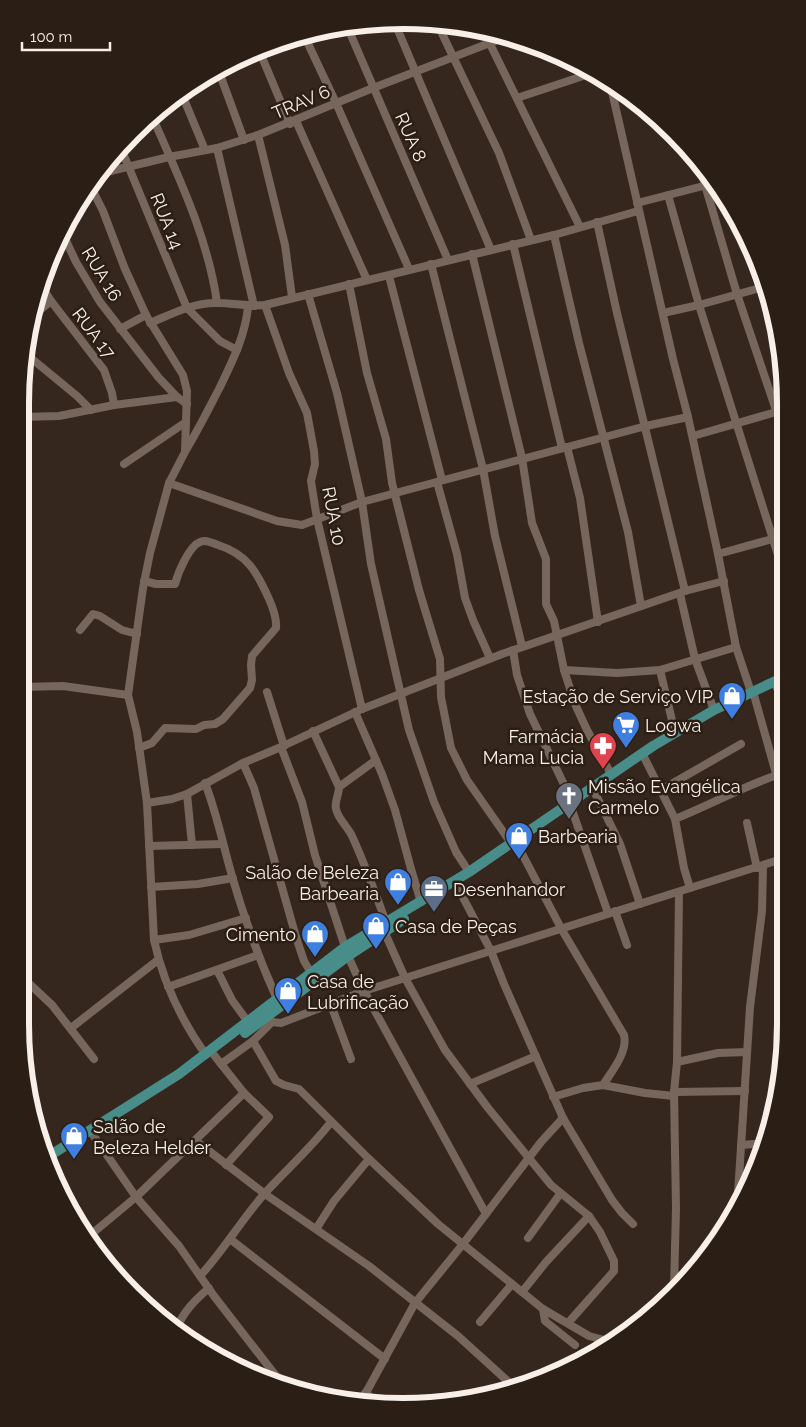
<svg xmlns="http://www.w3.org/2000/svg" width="806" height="1427" font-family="Raleway,sans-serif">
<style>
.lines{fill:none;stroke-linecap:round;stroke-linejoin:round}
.minor{stroke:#77665b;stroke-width:8}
.major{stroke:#498d8a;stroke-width:10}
.labels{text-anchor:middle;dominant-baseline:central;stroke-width:5;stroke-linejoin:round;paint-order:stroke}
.street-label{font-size:18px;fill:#f9efe9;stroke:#2b1e14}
.poi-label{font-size:18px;fill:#f9efe9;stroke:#2b1e14;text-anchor:start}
.rim{fill:none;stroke:#f9efe9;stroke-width:6}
</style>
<rect width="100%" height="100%" fill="#35271d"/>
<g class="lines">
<g class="minor">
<polyline points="394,21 491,250"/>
<polyline points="437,23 499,153 531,240"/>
<polyline points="347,26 448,260"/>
<polyline points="303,33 336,103 409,269"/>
<polyline points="490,44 580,227"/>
<polyline points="259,50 290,124"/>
<polyline points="218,69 244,140"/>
<polyline points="610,83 673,359 688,417 718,554 736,647 751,692"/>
<polyline points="181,92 205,150"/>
<polyline points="517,98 595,72"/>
<path d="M152,116C178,176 208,237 217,303"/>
<polyline points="296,121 367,280"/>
<polyline points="258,135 285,245 292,297"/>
<polyline points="120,146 187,308 220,341 237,350"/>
<polyline points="217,148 254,306"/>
<polyline points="698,161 737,294 783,431"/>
<polyline points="98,174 169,157 217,148 258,135 373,88 508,36"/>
<path d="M90,185L103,211L125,269L146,315L183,375L187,391L185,452L169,483L150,553L143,588L128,695L137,732L147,803L154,940C163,982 181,1020 206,1055"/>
<polyline points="668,195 699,305 784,574"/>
<polyline points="637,203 715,183"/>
<polyline points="597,222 617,313 685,591"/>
<polyline points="62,232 76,262 100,302 159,378 177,397 187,404"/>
<polyline points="554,235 579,343 628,532 641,606"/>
<polyline points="513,244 562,448"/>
<polyline points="472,254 522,458 532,523 546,559 546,604 554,621 564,670 575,704 587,730 611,774"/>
<polyline points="431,264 483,469 495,536 522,646"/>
<polyline points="389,276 442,480"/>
<polyline points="40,283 51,301 104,370 112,393 114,405"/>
<polyline points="349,284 367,373 386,439 392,483 419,590 440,659 441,697 451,748 467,780 511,843"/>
<polyline points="308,294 337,393 362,502 371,564 409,730 434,802 456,852 469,872"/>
<polyline points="265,305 289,373 307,413 314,451 315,464 311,481 317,519 362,709"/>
<polyline points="663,313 699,305 767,286"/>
<polyline points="33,316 51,301"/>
<path d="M150,323C172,314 194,302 218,303C234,303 248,307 265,305L554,235L638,211"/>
<polyline points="120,329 146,315"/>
<polyline points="26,354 77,396 91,410"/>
<polyline points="21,417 59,416 114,405 177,397"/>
<polyline points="693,436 783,410"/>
<polyline points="567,447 580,498 598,622"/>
<path d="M186,450C198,430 208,410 219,389C232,362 245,337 248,307"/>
<polyline points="124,464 186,422"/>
<polyline points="437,482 457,554 465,598 473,620 490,658"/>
<polyline points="169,483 277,521 302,525 362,502 646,426 688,417"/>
<polyline points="718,554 783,536"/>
<polyline points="680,594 695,659 714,710"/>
<polyline points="80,630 93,614 100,616 122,630 137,634"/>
<polyline points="513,650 517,675 530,714 572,801"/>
<polyline points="564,670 617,673 660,670 736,647"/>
<polyline points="660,670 675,733"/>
<polyline points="776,686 784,702"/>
<polyline points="20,687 63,686 128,695"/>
<polyline points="267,692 284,746"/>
<polyline points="754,695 784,802"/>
<polyline points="355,712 382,774 395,810 411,869 421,902"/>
<path d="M313,731L339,787C339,795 334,802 336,809C338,819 348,827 352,836C365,864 375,893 386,922"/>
<polyline points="281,747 302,802 315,855 345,947"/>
<path d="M139,748L152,743L165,728L196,729L204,725L215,724L223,719L250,688L252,680L251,665L252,656L276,628C277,618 273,608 269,599C257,572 247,554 218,545C212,543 205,539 200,542C189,546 178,573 175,584H156L144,581"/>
<polyline points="644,757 675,819 684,868 690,888"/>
<polyline points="243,763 254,788 296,937 304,961 313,976"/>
<path d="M205,783C217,814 223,845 232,876C244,918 259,959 277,999"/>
<polyline points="339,787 376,760"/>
<polyline points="661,790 741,744"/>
<polyline points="594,791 620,844 640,904"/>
<polyline points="187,794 192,845"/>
<polyline points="147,803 172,799 187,794 243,763 281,747 362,709 502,654 685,591 724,581"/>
<polyline points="571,807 608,913"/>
<path d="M675,819C710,805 742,787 777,775"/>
<polyline points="747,823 757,868"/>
<path d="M517,844L562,930L624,1035C628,1052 612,1071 603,1085"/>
<polyline points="149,846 223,844"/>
<polyline points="457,886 491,951 504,984 563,1118 612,1200 622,1213 633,1224"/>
<polyline points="151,887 198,884 233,878"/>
<polyline points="615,911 627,945"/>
<polyline points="384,931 405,978 445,1050 488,1108 551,1185 589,1216 600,1232 614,1261 614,1271 568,1323"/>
<polyline points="154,940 189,935 246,918"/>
<polyline points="348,956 364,991 486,1214"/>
<polyline points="217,970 232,1000 248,1022"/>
<polyline points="20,975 52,1005 94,1059"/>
<polyline points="168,987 258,955"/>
<polyline points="331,1005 351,1059"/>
<polyline points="267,1016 272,1022 281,1023 364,991 785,858"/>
<polyline points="71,1028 158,960"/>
<polyline points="253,1041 272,1022"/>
<polyline points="214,1055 244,1093 269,1117 226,1165"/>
<polyline points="677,1062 718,1053 747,1052"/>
<polyline points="221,1064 253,1041 276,1081 284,1085 299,1089 369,1159 438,1224 543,1309 589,1336 608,1341"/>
<polyline points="470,1084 536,1056"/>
<polyline points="674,1092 745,1091"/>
<polyline points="553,1097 583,1088 603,1085 645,1093 674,1096"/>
<polyline points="93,1135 136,1197 179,1246 214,1296 283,1385"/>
<polyline points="39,1141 50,1156"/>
<polyline points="196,1141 265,1194 369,1266 458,1336 513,1386"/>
<polyline points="741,1145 767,1143"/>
<polyline points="739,1180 751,1180"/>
<polyline points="737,1209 750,1007 762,911 763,866"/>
<polyline points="316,1229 334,1201 369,1159"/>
<polyline points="88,1237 136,1197 244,1093"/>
<polyline points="528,1238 560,1194"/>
<polyline points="230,1239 385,1359"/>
<path d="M200,1276C224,1250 242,1219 265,1193C287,1169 311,1148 331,1122"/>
<polyline points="674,1289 676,1208 674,1092 677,1062 679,892"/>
<polyline points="522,1292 546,1262 589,1216"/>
<polyline points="543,1309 545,1321 575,1345"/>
<polyline points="480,1322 512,1284"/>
<path d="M176,1330C183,1312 194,1301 209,1288"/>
<polyline points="365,1393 376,1401"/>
<polyline points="362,1400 415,1303 463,1244 541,1142 563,1118"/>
</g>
<g class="major">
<polyline points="245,1033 348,956 404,919"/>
<polyline points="46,1158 179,1074 345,947 469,872 653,746 714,710 784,677"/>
</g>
</g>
<defs>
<symbol id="shop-pin" viewBox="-11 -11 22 30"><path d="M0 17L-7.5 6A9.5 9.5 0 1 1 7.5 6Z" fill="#3f7fe0" stroke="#2b1e14"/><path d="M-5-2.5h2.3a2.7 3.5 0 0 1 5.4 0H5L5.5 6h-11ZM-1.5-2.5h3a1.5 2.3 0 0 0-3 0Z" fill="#fff"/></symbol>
<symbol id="supermarket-pin" viewBox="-11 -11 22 30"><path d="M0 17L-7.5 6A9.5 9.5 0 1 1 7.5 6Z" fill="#3f7fe0" stroke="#2b1e14"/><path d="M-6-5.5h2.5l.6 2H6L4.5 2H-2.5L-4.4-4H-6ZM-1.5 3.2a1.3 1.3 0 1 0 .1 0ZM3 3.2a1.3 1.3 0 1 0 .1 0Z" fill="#fff"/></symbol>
<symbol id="pharmacy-pin" viewBox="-11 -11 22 30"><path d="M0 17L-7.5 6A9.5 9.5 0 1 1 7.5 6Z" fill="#e0444e" stroke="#2b1e14"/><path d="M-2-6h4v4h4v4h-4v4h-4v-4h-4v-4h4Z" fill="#fff"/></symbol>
<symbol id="church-pin" viewBox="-11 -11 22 30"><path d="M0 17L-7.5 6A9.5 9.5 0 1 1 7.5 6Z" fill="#6b7280" stroke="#2b1e14"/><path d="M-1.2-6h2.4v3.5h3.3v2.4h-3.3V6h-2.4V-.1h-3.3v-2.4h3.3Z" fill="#fff"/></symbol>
<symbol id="office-pin" viewBox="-11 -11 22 30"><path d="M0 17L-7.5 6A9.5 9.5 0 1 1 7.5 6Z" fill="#5c6f8a" stroke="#2b1e14"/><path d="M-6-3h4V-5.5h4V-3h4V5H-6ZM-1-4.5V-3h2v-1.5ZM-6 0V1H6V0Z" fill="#fff"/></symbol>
</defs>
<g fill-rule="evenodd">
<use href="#shop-pin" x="716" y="680" width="32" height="43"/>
<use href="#supermarket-pin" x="610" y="709" width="32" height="43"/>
<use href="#pharmacy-pin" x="587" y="730" width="32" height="43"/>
<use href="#church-pin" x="553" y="780" width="32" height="43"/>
<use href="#shop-pin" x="503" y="820" width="32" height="43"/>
<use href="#shop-pin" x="382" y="866" width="32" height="43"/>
<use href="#office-pin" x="418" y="873" width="32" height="43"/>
<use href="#shop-pin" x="360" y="910" width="32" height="43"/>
<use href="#shop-pin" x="299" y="918" width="32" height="43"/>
<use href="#shop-pin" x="272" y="975" width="32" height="43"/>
<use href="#shop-pin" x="58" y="1120" width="32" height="43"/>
</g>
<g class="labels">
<g class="street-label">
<text transform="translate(301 102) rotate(-23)">TRAV 6</text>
<text transform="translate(411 137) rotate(66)">RUA 8</text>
<text transform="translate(167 221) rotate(68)">RUA 14</text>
<text transform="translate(102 274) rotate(59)">RUA 16</text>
<text transform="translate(94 333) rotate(53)">RUA 17</text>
<text transform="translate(334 516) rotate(79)">RUA 10</text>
</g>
<g class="poi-label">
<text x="713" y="696" text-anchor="end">Estação de Serviço VIP</text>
<text x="645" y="725">Logwa</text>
<text x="584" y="736" text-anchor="end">Farmácia<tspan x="584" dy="21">Mama Lucia</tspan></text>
<text x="588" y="786">Missão Evangélica<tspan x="588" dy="21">Carmelo</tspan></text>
<text x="538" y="836">Barbearia</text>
<text x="379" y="872" text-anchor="end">Salão de Beleza<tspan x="379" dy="21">Barbearia</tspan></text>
<text x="453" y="889">Desenhandor</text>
<text x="395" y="926">Casa de Peças</text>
<text x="296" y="934" text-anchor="end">Cimento</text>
<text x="307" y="981">Casa de<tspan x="307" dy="21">Lubrificação</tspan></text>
<text x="93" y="1126">Salão de<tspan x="93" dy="21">Beleza Helder</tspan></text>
</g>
</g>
<path d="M0 0H806V1427H0ZM403 29H403A374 374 0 0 1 777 403V1024A374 374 0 0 1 403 1398H403A374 374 0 0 1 29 1024V403A374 374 0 0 1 403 29Z" fill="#2b1e14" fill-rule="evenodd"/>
<path class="rim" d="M403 29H403A374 374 0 0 1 777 403V1024A374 374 0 0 1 403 1398H403A374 374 0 0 1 29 1024V403A374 374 0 0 1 403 29Z"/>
<path d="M22 42v8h88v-8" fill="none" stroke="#f9efe9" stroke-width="2.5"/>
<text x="30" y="42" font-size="15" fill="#f9efe9" stroke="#2b1e14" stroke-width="4" paint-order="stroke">100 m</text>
</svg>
